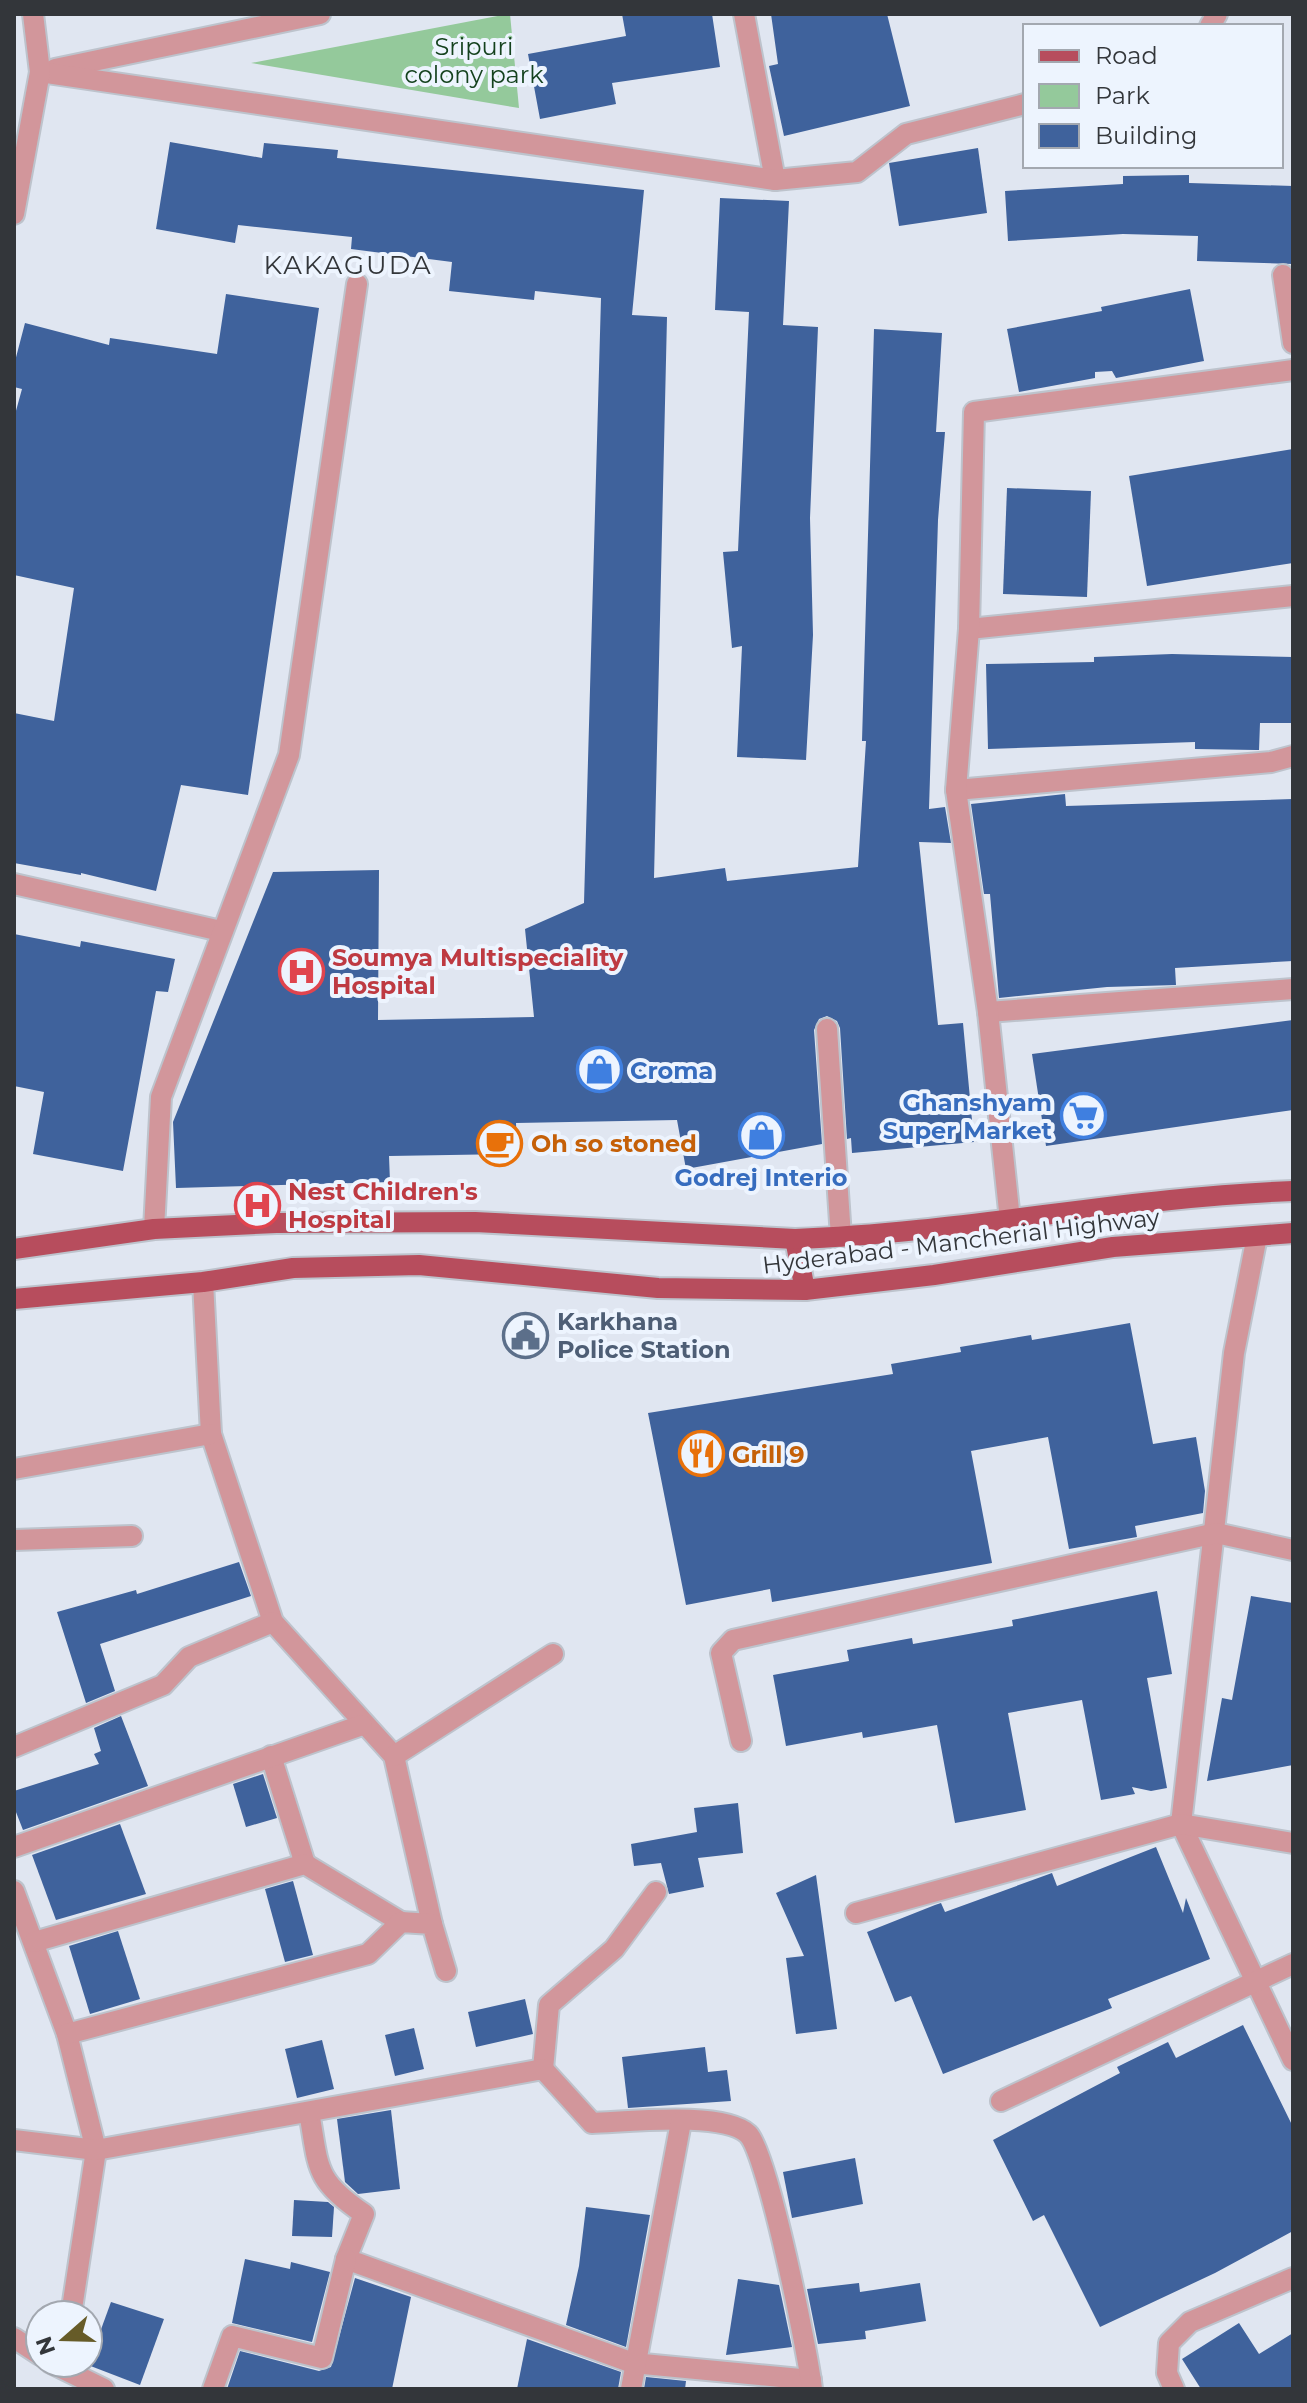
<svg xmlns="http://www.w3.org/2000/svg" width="1307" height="2403" font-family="Montserrat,sans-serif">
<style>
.green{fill:#94c99b}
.building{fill:#3f629c}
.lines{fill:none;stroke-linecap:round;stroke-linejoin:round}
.minor-casing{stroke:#bdc3cc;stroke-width:24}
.major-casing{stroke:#bdc3cc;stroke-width:24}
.minor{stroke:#d2969b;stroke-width:20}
.major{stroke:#b74d5d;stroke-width:20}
.labels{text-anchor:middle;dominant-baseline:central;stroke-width:8;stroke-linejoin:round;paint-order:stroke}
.park-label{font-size:24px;fill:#14421e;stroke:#edf4fe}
.health-label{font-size:24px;font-weight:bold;fill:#be3a42;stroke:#edf4fe;text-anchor:start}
.shop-label{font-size:24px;font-weight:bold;fill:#366cbe;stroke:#edf4fe;text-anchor:start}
.food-label{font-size:24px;font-weight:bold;fill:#c56008;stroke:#edf4fe;text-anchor:start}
.street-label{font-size:24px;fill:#33363a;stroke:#edf4fe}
.service-label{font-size:24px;font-weight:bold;fill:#4e5e75;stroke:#edf4fe;text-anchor:start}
.neighbourhood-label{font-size:26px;letter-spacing:2px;fill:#33363a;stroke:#edf4fe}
</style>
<rect width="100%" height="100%" fill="#e0e6f1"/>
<polygon class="green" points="510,14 519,108 251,63 508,14"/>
<g class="building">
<polygon points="622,14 712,14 720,67 612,83 616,104 540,119 528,54 626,36"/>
<polygon points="771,14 887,14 910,106 784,136 769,66 778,64"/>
<polygon points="170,142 262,158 264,143 338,150 337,158 644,190 632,315 667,317 654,878 725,868 727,881 858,867 866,741 862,741 874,329 942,333 936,432 945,432 938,520 929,809 945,807 951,843 919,842 938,1025 963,1023 974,1142 852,1153 851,1138 847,1139 840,1028 837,1021 827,1016 819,1019 814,1030 822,1144 686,1169 677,1120 516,1123 517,1154 389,1156 390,1182 176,1188 173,1122 273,872 379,870 378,1020 534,1017 525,929 584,903 601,298 535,291 534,300 449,291 452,262 351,249 352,237 238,225 235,243 156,229"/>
<polygon points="978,148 987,213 899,226 889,163"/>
<polygon points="1189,175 1189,183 1293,186 1293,264 1197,261 1198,236 1123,234 1008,241 1005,191 1123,184 1123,176"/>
<polygon points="720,198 789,201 783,325 818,327 810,518 813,635 806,760 737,757 742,646 732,648 723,552 738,551 749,312 715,310"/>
<polygon points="1190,289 1204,361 1116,378 1112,371 1095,372 1095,378 1019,392 1007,329 1102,311 1101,307"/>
<polygon points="226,294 319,308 248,795 181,785 156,891 81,873 81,875 14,863 14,713 54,721 74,588 14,575 14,418 22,389 14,387 14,365 25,323 109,345 110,338 217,354"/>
<polygon points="1293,449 1293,563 1147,586 1129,476"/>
<polygon points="1007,488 1091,491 1087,597 1003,594"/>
<polygon points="1172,654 1293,657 1293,723 1260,723 1259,750 1256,750 1195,749 1195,742 988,749 986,664 1094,662 1094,657"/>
<polygon points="1065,794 1066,806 1293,799 1293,961 1175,968 1176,985 1107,987 999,998 990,894 984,894 971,804"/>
<polygon points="14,934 80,947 81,941 175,959 168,992 156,991 123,1171 33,1154 44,1092 14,1086"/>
<polygon points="1293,1020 1293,1110 1046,1146 1032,1054"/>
<polygon points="1130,1323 1153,1444 1196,1437 1205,1491 1203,1513 1135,1526 1137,1537 1069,1549 1048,1437 971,1451 992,1563 772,1602 770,1589 686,1605 648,1413 893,1374 891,1364 961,1352 960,1347 1031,1335 1032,1340"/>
<polygon points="239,1562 251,1596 100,1644 115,1691 86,1703 57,1612 136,1590 137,1594"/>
<polygon points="1157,1591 1172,1674 1147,1678 1167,1788 1151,1791 1132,1787 1135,1794 1101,1800 1082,1700 1008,1713 1026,1810 955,1823 937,1725 863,1738 862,1732 786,1746 773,1675 849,1661 847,1650 912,1638 913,1644 1013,1626 1012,1620"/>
<polygon points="1251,1596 1293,1603 1293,1765 1207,1781 1222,1698 1232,1700"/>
<polygon points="121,1716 148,1786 23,1830 14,1807 14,1791 99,1764 94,1754 101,1751 94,1728"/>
<polygon points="263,1774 277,1818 246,1827 233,1784"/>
<polygon points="738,1803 743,1853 698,1858 704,1887 669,1894 661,1863 634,1866 631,1844 697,1832 694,1808"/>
<polygon points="120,1824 146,1894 56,1920 32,1855"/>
<polygon points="1156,1847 1183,1913 1186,1898 1210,1959 1108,1999 1112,2008 943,2074 911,1996 895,2002 867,1932 935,1905 941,1903 945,1912 1052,1873 1057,1886"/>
<polygon points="816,1875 837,2029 796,2034 786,1958 804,1956 776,1893"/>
<polygon points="293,1881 313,1955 285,1962 265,1889"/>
<polygon points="118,1931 140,1999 90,2014 69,1946"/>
<polygon points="525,1999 533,2034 476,2047 468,2012"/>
<polygon points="1243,2025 1293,2127 1293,2231 1215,2273 1100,2327 1044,2215 1033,2221 993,2140 1120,2073 1117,2067 1168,2042 1176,2058"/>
<polygon points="414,2028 424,2069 395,2076 385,2035"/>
<polygon points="322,2040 334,2089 297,2098 285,2049"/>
<polygon points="705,2047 708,2072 727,2070 731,2101 628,2108 622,2057"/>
<polygon points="391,2110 400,2189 358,2194 345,2182 337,2119"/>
<polygon points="855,2158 863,2204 792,2218 783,2172"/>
<polygon points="294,2200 328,2202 334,2207 332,2237 292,2236"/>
<polygon points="586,2207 650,2215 626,2347 566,2325 579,2266"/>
<polygon points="245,2259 290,2269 291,2262 330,2272 312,2342 232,2323"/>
<polygon points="355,2278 411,2297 392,2389 227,2389 240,2351 319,2371 331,2367"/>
<polygon points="738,2279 779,2285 792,2347 726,2355"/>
<polygon points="859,2283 860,2292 920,2283 926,2321 865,2331 866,2339 818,2344 807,2289"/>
<polygon points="111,2302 164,2319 140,2385 88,2365"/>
<polygon points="1239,2323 1259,2354 1293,2333 1293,2389 1201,2389 1182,2359"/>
<polygon points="527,2339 621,2372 618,2389 517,2389"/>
<polygon points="646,2377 686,2381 685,2389 644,2389"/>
</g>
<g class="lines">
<defs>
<g id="minor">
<polyline points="744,14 775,180"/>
<polyline points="1210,26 1217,14"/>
<polyline points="55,69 320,14"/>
<polyline points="40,72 775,180 857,172 906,134 1025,104"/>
<polyline points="14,214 40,72 33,14"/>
<polyline points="1283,275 1293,343"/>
<polyline points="969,629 1293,596"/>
<polyline points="956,790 1271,762 1293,756"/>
<polyline points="14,884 221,931"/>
<polyline points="988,1012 1293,989"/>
<polyline points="827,1029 841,1237"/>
<polyline points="1010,1220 988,1012 956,790 969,629 974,412 1293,370"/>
<polyline points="154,1229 161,1097 289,755 357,284"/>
<polyline points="1257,1236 1234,1353 1181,1824 1293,2060"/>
<polyline points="203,1282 211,1434 273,1622 394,1756 432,1924"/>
<polyline points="14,1469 211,1434"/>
<polyline points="14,1540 132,1536"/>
<polyline points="741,1741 721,1653 733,1640 1216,1533 1293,1550"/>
<polyline points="14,1747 163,1685 189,1657 273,1622"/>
<polyline points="271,1756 305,1864"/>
<polyline points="394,1756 553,1654"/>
<polyline points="14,1847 362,1725"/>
<polyline points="14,1891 67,2034 96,2150 71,2315"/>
<polyline points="856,1913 1181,1824 1293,1843"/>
<polyline points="34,1942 305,1864 401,1922"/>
<polyline points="67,2034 368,1954 401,1922 432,1924 446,1971"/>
<polyline points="543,2069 549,2005 614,1949 656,1892"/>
<polyline points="1001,2101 1293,1964"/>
<path d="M309,2112C319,2168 314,2180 364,2214L346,2259L633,2363L811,2380"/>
<path d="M14,2140L96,2150L543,2069L592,2123C627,2122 723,2111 748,2134C768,2154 808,2353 812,2389"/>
<polyline points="14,2338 40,2355"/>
<polyline points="51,2363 104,2389"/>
<polyline points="213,2389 232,2336 322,2358 346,2259"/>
<polyline points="631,2389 681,2122"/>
<polyline points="1174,2389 1167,2373 1169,2343 1190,2322 1293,2278"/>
</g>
<g id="major">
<polyline points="795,1239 805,1290"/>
<path d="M14,1249L154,1229L276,1223L475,1222L795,1239C962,1233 1126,1197 1293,1191"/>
<polyline points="14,1299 203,1282 293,1268 419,1265 658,1288 805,1290 934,1275 1113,1247 1293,1233"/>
</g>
</defs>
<use href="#minor" class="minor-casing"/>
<use href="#major" class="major-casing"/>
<use href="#minor" class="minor"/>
<use href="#major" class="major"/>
</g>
<defs>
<symbol id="hospital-ring" viewBox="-11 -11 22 22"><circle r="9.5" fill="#edf4fe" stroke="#e0444e" stroke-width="1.5"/><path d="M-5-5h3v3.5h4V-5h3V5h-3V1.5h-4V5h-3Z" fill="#e0444e"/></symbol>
<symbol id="shop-ring" viewBox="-11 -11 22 22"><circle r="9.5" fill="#edf4fe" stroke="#3f7fe0" stroke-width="1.5"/><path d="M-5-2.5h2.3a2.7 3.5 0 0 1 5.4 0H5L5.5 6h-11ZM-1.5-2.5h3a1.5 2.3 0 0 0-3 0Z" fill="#3f7fe0"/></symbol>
<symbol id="supermarket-ring" viewBox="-11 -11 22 22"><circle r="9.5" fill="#edf4fe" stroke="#3f7fe0" stroke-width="1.5"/><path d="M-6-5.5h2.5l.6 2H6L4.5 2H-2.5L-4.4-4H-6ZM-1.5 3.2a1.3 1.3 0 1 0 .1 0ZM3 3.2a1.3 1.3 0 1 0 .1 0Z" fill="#3f7fe0"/></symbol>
<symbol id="cafe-ring" viewBox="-11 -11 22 22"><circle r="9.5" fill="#edf4fe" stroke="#e8710a" stroke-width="1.5"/><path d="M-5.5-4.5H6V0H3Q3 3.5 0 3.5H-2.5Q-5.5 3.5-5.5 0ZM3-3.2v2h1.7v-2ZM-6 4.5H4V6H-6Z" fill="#e8710a"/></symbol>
<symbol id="civic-ring" viewBox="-11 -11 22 22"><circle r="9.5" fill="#edf4fe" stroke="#5c6f8a" stroke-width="1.5"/><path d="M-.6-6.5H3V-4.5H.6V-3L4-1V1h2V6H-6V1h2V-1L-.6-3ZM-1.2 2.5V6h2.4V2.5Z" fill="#5c6f8a"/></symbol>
<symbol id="restaurant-ring" viewBox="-11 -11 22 22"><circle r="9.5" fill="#edf4fe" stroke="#e8710a" stroke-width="1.5"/><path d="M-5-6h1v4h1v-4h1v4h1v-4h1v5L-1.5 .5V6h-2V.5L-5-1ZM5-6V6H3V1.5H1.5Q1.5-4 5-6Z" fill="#e8710a"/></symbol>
</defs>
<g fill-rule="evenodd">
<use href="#hospital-ring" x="276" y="946" width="51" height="51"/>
<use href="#shop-ring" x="574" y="1044" width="51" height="51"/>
<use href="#supermarket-ring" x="1058" y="1090" width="51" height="51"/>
<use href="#shop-ring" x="736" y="1110" width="51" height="51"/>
<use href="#cafe-ring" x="474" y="1118" width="51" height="51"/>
<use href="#hospital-ring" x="232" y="1180" width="51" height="51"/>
<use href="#civic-ring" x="500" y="1310" width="51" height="51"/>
<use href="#restaurant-ring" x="676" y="1428" width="51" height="51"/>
</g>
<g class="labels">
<g class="park-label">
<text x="474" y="46">Sripuri<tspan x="474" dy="28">colony park</tspan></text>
</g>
<g class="health-label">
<text x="332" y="957">Soumya Multispeciality<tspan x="332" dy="28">Hospital</tspan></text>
<text x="288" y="1191">Nest Children's<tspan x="288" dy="28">Hospital</tspan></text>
</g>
<g class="shop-label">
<text x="630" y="1070">Croma</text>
<text x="1052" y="1102" text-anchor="end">Ghanshyam<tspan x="1052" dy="28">Super Market</tspan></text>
<text x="761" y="1177" text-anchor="middle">Godrej Interio</text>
</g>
<g class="food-label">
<text x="531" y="1143">Oh so stoned</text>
<text x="732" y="1454">Grill 9</text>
</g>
<g class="street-label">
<text transform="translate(961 1241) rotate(-7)">Hyderabad - Mancherial Highway</text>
</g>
<g class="service-label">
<text x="557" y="1321">Karkhana<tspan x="557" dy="28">Police Station</tspan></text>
</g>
<g class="neighbourhood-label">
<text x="348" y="265">KAKAGUDA</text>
</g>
</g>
<rect width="1307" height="2403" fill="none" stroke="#33363a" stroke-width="32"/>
<rect x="1023" y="24" width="260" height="144" fill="#edf4fe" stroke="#a3a8b0" stroke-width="2"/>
<rect x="1039" y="50" width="40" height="12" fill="#b74d5d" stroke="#a3a8b0" stroke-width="2"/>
<text x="1095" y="64" font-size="24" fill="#33363a">Road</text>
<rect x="1039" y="84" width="40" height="24" fill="#94c99b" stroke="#a3a8b0" stroke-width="2"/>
<text x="1095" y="104" font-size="24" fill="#33363a">Park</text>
<rect x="1039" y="124" width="40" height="24" fill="#3f629c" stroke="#a3a8b0" stroke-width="2"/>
<text x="1095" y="144" font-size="24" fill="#33363a">Building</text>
<g transform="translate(64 2339) rotate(250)"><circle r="38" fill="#edf4fe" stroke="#a3a8b0" stroke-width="2"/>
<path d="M0-6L14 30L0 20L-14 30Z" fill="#665b28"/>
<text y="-12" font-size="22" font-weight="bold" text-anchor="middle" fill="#33363a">N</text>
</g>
</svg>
